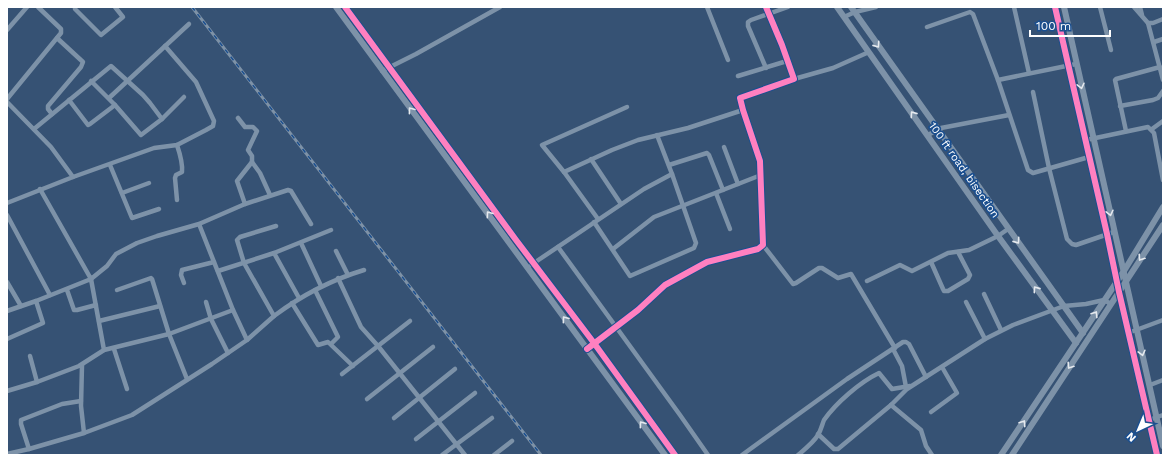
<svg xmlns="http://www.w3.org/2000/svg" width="1170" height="462" font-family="'Work Sans',sans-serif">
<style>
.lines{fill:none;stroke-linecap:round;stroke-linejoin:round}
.minor{stroke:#7d92a8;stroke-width:4.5}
.tertiary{stroke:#7d92a8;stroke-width:6}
.rail-casing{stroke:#7e92a7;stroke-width:3}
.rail{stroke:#1b4f8f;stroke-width:1.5;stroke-dasharray:4.5;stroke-linecap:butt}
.cycleway-casing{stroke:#1b4f8f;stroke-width:8}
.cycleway{stroke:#ff80c0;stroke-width:6}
.oneway{stroke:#e5e9ee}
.labels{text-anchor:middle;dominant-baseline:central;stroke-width:3.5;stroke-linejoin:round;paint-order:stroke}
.street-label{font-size:11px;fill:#fff;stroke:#1b4f8f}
</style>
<rect width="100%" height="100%" fill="#365274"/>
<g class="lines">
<g class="minor">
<polyline points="75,7 75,9 101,35 123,17 115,7"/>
<polyline points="707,7 728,60"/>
<polyline points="1014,7 1029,73"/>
<polyline points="1100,7 1111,50"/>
<polyline points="1134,7 1148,23 1153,23 1163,19"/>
<polyline points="1140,7 1142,15"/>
<polyline points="844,17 855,12 876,7"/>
<polyline points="1148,23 1163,80"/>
<polyline points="927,27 970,12 973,14 998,80 1028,170 1033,173 1089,157"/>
<polyline points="7,30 27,7"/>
<polyline points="1154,42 1163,39"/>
<polyline points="766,68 748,26 748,22 751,20 788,7"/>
<polyline points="382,71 416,54 500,7"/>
<polyline points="738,76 787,61"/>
<polyline points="794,79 833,68 869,52"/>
<polyline points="998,80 1076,64"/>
<polyline points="91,81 115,105 141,135 162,119"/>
<polyline points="1033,92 1049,168 1067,239 1072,244 1076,245 1114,232"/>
<polyline points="109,98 189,24"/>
<polyline points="7,99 61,33 61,29 38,7"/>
<polyline points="69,100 88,125 90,124 115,105"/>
<polyline points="7,102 51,147 73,177 7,203"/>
<polyline points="1120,106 1153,100 1158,98 1163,91"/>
<polyline points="52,114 48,109 48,106 81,67 83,62 57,38"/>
<polyline points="238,118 245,127 253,127 257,131 248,150 252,156 252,162 237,181 245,204"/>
<polyline points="34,129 111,66 143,95 150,103 162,119 184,97"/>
<polyline points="1152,129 1163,121"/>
<polyline points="1126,131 1115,80 1116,79 1160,67"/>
<polyline points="928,135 941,128 1009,115"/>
<polyline points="1086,140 1148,127 1154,133 1163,180"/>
<path d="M177,145C180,154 183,163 182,172L176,175L175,178L177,200"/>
<polyline points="724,147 738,184"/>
<polyline points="591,159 621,204"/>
<polyline points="252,162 260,173 270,195"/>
<polyline points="110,165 132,218 159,209"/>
<polyline points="669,165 707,153 709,155 723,190"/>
<polyline points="564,172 612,150 638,140 688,128 743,110"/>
<polyline points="73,177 154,148 177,145 206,130 213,126 214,121 196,82 165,46"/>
<polyline points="40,189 91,279 107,266 116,254 137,243 157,236 199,224 245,204 288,190 291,191 311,224"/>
<polyline points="122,193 149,183"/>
<polyline points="716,193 730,229"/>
<polyline points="7,215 50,295"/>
<polyline points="598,219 564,172 542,145 627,107"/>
<polyline points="594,222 630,276 694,248 696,243 672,174"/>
<polyline points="199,224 233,310 247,340"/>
<path d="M276,226L240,237L237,240L244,263L274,316C302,295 331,280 364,270"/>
<polyline points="301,243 321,286"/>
<polyline points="763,245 793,284 796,283 819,268 822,268 838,278 851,274 895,348"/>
<polyline points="558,247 680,415 708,455"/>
<polyline points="613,249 654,217 761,175"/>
<polyline points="336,251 348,275"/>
<polyline points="274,253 299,298"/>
<polyline points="931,262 943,289 944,291 948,291 968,279 970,275 958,252"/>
<polyline points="531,265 644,189 672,174 657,135"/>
<polyline points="218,271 274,253 331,230"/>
<polyline points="338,278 361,327 378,346 465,455"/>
<polyline points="867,281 900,265 912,271 948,253 969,250 998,236 1008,229"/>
<polyline points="7,282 21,306"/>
<polyline points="184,283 181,275 182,270 214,262"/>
<polyline points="67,290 74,310 77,310 96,305"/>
<polyline points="117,290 151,278 152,279 169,334 187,379"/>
<polyline points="315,290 338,337 331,344"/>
<polyline points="984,294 1001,330"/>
<polyline points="206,302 211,319 228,353"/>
<polyline points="966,302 985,339"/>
<polyline points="292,303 318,345 328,342 353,366"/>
<polyline points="7,311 36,301 91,279 104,350"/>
<polyline points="99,321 160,306"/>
<polyline points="1128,333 1163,320"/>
<polyline points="7,339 43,323 36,301"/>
<polyline points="114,349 127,389"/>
<polyline points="587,349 638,310 665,285 707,262 758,249 763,245 760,161 743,110 740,98 794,79 782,45 766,7"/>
<polyline points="893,349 902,366 906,387"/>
<polyline points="30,356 37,382"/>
<polyline points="82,365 81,406 84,433"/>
<polyline points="342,374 410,321"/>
<polyline points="1150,385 1163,380"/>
<polyline points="7,391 37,382 79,366 104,350 169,334 233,310"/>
<polyline points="367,399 433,347"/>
<polyline points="891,405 921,430 926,446 932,455"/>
<polyline points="931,412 957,393 942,367"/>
<polyline points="394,418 455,369"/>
<polyline points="1149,420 1163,415"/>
<polyline points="818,434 834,449 838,449 891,405 907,389 985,339 1013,325 1064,306 1086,304 1104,300 1111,304"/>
<polyline points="416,439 475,393"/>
<polyline points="29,449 21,424 21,420 62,404 81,401"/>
<polyline points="7,454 29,449 84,433 132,415 212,364 247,340 274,316"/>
<polyline points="442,455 492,418"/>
<polyline points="494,455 512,441"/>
<polyline points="742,455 847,379 903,342 906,342 909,344 926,377"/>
<path d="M798,455C805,449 813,443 818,435C821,430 822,425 824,420C836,403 860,382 879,373L892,389L910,386"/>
</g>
<g class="tertiary">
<polyline points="336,7 665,455"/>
<polyline points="345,7 516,240 594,343 675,455"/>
<polyline points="837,7 998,236 1076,343"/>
<polyline points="851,7 1083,333"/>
<polyline points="1055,7 1107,234 1119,292 1157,455"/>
<polyline points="1064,7 1163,446"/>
<polyline points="1001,455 1124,271 1163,207"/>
<polyline points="1012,455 1163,225"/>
</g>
<defs>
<polyline id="rail" points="192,7 541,455"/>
</defs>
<use href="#rail" class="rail-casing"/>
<use href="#rail" class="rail"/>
<defs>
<g id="cycleway">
<polyline points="345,7 516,240 594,343 675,455"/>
<polyline points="1055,7 1107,234 1119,292 1157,455"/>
<polyline points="587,349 638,310 665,285 707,262 758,249 763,245 760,161 743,110 740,98 794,79 782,45 766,7"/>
</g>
</defs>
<use href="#cycleway" class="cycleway-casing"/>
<use href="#cycleway" class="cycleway"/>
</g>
<defs><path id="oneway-chevron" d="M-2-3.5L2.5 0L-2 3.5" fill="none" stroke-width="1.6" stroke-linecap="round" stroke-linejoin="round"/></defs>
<g class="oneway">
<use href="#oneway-chevron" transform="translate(877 45) rotate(55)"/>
<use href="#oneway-chevron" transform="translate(1081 86) rotate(77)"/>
<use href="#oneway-chevron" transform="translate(411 110) rotate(-127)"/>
<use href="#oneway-chevron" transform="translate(913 114) rotate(-125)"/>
<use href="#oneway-chevron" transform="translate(1110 213) rotate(77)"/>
<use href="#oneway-chevron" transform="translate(489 214) rotate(-126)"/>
<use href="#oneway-chevron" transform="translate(1017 241) rotate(55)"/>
<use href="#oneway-chevron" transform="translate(1141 258) rotate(124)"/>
<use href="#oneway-chevron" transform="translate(1036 289) rotate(-125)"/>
<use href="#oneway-chevron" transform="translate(1095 314) rotate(-57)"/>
<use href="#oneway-chevron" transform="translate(565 319) rotate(-126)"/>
<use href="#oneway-chevron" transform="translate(1142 353) rotate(76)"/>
<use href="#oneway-chevron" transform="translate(1070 366) rotate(123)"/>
<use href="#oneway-chevron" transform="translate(1023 423) rotate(-56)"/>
<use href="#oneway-chevron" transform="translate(642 424) rotate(-126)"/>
</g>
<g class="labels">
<g class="street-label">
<text transform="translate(964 170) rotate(55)">100 ft road, bisection</text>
</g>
</g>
<rect width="1170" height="462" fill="none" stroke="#ffffff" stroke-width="16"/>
<g transform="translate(1138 430) rotate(224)" stroke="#1b4f8f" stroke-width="3" paint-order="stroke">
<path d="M0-3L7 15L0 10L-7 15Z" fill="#ffffff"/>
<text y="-6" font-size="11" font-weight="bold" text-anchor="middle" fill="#ffffff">N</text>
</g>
<path d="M1030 30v6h80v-6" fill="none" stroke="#ffffff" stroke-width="2"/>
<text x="1036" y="30" font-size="12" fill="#ffffff" stroke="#1b4f8f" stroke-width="3" paint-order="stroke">100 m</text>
</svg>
